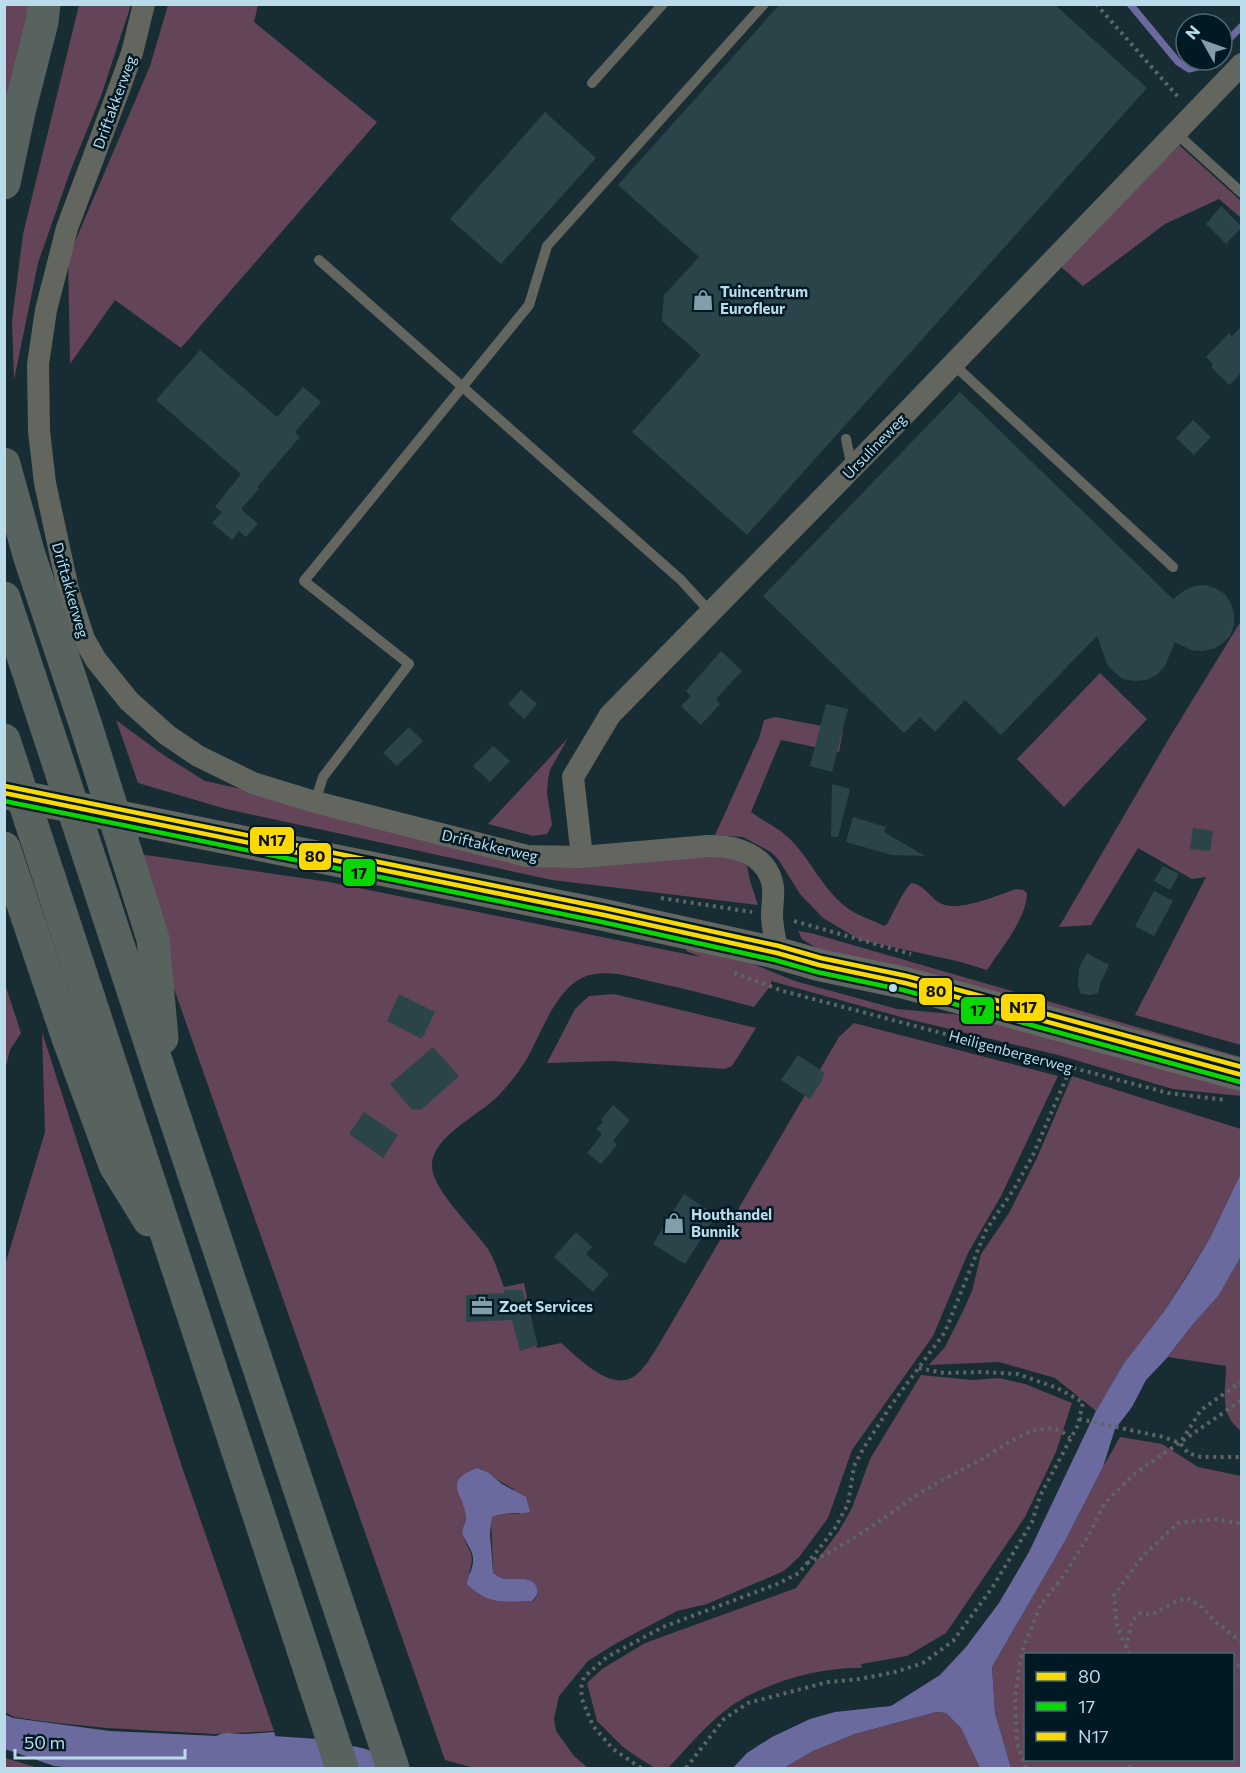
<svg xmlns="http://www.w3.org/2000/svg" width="1246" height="1773" font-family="Commissioner,sans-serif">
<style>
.green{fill:#644458;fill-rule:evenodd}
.water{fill:#6b6a9f}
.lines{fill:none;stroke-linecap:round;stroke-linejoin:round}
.stream{stroke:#6b6a9f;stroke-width:7}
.river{stroke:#6b6a9f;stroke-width:40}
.building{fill:#2b4449}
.path{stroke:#5d6565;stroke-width:4;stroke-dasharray:3 4.5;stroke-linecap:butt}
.service{stroke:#63665e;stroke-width:10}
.minor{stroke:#63665e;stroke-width:22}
.secondary{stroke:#626861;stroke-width:32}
.motorway{stroke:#58625e;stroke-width:33}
.bus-1-casing{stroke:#001923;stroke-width:9}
.bus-2-casing{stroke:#001923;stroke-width:9}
.bus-3-casing{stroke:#001923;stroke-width:9}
.bus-1{stroke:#fcd900;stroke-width:4.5}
.bus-2{stroke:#09d700;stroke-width:4.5}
.bus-3{stroke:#fcd900;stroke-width:4.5}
.bus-dot{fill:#badbea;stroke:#001923;stroke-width:2}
.labels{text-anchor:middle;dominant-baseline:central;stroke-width:5;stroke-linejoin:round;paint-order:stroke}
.street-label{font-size:15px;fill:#badbea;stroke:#001923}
.poi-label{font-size:15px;font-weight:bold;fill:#badbea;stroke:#001923;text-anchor:start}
.line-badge{stroke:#001923;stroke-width:2}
.pale-badge-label{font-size:16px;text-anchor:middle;font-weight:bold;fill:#111}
</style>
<rect width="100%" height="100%" fill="#172c33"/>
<g class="green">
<polygon points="5,5 36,5 5,128"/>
<polygon points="79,5 131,5 101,96 71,169 38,263 14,380 12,321 23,234"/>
<polygon points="168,5 258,5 254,22 377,122 181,348 115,300 70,364 68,258 150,66"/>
<polygon points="1178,144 1241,201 1241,218 1219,199 1165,224 1083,286 1060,266"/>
<polygon points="1241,621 1241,1045 1135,1015 1206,877 1192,879 1138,848 1091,925 1059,927 1171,735"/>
<polygon points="1100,673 1147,719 1064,807 1017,759"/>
<path d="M775,717L843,730L839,752L781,740L751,812C764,822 778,827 790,839C811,860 821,887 846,907C857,916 871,919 884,926L887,924C895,910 900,896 911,883C926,885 930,899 942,904C960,912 998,895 1016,889L1023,890L1027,893C1027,918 1000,950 987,970L957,961L860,940L823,918L800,894L778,859L771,852L743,837L715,835L759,738L764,720Z"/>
<polygon points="116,720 165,756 205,781 279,797 463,846 716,854 737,859 747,866 750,881 758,905 552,880 226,809 138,783"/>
<polygon points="568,738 550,770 548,779 547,793 552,825 547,834 533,836 488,824"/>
<path d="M126,852L329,882L701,957L686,951L688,945L743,960L795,981L897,1009L974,1016L1241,1089V1096L1173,1089L1058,1055L908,1019L771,981V985L754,1007C720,998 687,989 653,982C632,977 610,970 590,975C557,983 541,1035 526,1060C519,1072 510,1083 501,1093C483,1114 430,1136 432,1167C433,1190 474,1229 488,1249C495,1261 499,1274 504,1287L524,1283L537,1348L561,1343C579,1358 612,1394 636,1375C646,1367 654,1352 661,1341L839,1037L854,1023L1058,1076L1001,1196L968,1253L933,1336L852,1450L828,1518L800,1556L784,1571L707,1604L677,1611L615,1644L588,1661L559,1696L554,1719L556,1731L574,1756L588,1768H474L445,1760ZM477,1468C491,1474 501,1483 514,1489L520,1514H499L491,1517L493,1573C495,1574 500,1578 502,1578C512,1581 532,1574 537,1588C539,1594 537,1597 533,1601H519L469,1573C477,1549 466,1552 463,1533C462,1527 466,1521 466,1515C468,1500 468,1486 469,1472Z"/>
<polygon points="798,931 811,933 1241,1057 1241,1065 818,949 802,939"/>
<polygon points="5,984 21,1033 10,1050 6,1066"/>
<polygon points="614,994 756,1028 732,1066 725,1069 612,1061 547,1063 575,1009 589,996"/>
<polygon points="42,1032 181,1464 274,1731 214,1734 107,1728 48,1722 14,1717 5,1712 5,1265 45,1132"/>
<polygon points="1072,1076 1241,1129 1241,1173 1210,1238 1165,1310 1124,1363 1096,1411 1055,1378 999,1362 929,1365 945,1347 964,1309 972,1291 981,1254 1009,1213 1037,1158"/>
<path d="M1241,1256V1431C1218,1413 1226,1392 1226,1366L1168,1357L1194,1323L1219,1295Z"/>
<path d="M921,1375L972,1380L999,1378L1025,1384L1072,1403L1056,1452L1025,1517L946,1633L907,1656L861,1664L862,1668C819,1667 771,1681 734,1704C709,1721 688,1747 668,1768H655L637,1757L622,1746L597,1721L587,1683L602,1669L645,1643L796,1588L839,1531L852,1508L870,1459Z"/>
<path d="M1120,1437L1162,1444L1198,1467L1241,1476V1768H1011L995,1713L992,1667L1065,1541L1103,1467ZM1026,1654H1232V1760H1026Z"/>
<polygon points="936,1712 946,1713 961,1728 980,1768 784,1768 813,1751 855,1734"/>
<polygon points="5,1758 39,1768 5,1768"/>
</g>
<g class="water">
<polygon points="1241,1173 1241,1256 1219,1295 1194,1323 1166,1359 1146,1380 1132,1407 1115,1429 1103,1467 1065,1541 992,1667 995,1713 1011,1768 980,1768 961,1728 946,1713 936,1712 855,1734 813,1751 784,1768 733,1768 747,1753 772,1737 810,1719 835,1712 891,1706 940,1675 966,1647 999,1603 1029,1552 1096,1411 1124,1363 1165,1310 1187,1276 1210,1238"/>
<path d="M477,1468L489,1473L502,1484L526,1497L530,1512C517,1515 503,1511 492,1517L490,1533L493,1573C495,1574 500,1578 502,1578C512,1581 533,1574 537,1588C539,1594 536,1597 532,1601C504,1601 490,1606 467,1584C468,1576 473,1568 473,1561C474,1551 466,1544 463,1535C461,1528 466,1523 466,1517C464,1493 441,1482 477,1468Z"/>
<polygon points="4,1714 13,1718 110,1731 217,1736 274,1732 286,1768 74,1768 54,1766 5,1749"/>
</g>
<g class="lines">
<g class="stream">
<polyline points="1130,4 1178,62 1189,69 1202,66 1208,60"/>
<polyline points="1222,46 1242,26"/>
</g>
<polyline class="river" points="227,1753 317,1759 360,1768"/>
</g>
<g class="building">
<polygon points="780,4 1054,4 1147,88 747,535 632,432 701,355 662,321 664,295 699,257 618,185"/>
<polygon points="545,112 596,158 501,264 450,219"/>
<polygon points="1221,206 1242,227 1226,244 1206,224"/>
<polygon points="1242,326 1242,372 1229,385 1211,367 1213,364 1206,357 1229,333 1232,336"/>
<polygon points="200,350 277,417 303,387 321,402 295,432 300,437 257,487 259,489 241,509 258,524 246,537 239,531 232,540 212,523 222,512 215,507 241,474 156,400"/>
<polygon points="960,392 1173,599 1185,590 1195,586 1205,585 1215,588 1225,594 1231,603 1234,614 1234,625 1230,636 1222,644 1213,649 1202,651 1191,650 1175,642 1165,666 1157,675 1146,680 1135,681 1123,679 1114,672 1107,664 1097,636 1001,735 965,700 935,732 920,717 904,733 763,596"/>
<polygon points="1193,420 1211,437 1194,455 1176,438"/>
<polygon points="721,651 742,671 716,699 720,704 701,725 681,706 691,696 686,691"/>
<polygon points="521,690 537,704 524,719 508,704"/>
<polygon points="826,704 848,709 832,772 810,766"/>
<polygon points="409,727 423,741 397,766 383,753"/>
<polygon points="493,746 510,761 490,782 473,766"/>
<polygon points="832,784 850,789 838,837 831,837"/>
<polygon points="853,817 886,827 884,832 925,856 892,855 846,842"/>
<polygon points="1193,828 1213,831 1210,851 1190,849"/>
<polygon points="1163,866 1179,874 1170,890 1154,881"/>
<polygon points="1154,891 1173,901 1154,936 1135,926"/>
<polygon points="1087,953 1109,965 1100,984 1098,993 1091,995 1081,994 1078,986 1079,968"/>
<polygon points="399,994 435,1012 422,1039 387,1021"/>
<polygon points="433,1047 459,1076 421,1110 411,1109 390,1084"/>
<polygon points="798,1055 825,1073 822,1078 823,1079 810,1099 781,1080"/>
<polygon points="613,1105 630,1120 613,1141 617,1145 601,1164 587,1153 602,1134 596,1129 603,1122 601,1120"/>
<polygon points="364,1112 398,1135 383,1158 349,1134"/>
<polygon points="684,1194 716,1215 685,1264 653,1244"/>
<polygon points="576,1232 592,1247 586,1254 609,1274 593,1292 554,1257"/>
<polygon points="504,1290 522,1290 538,1345 520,1351 512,1320 466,1322 466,1295 504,1293"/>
</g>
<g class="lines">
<g class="path">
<polyline points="1096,4 1179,98"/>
<polyline points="661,898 752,912"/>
<polyline points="794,921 911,954"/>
<polyline points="734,973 783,991 1168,1093 1226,1100"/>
<polyline points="1079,1419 1163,1437 1180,1443 1188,1453 1201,1457 1242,1457"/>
<polyline points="1182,1440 1201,1410 1242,1381"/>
<path d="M807,1563C848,1545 883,1518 920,1493C939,1481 960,1471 980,1460C1001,1448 1029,1425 1055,1429C1061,1430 1065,1434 1070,1438"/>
<path d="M1126,1648L1132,1621L1140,1613C1152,1616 1157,1612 1168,1606C1173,1602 1181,1600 1187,1598L1200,1605L1218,1624L1242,1642"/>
<polyline points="1129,1654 1117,1626 1114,1595 1142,1557 1178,1523 1216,1519 1242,1524"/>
<polyline points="1232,1672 1242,1662"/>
<polyline points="641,1768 613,1749 593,1726 582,1699 581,1688 584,1677 607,1657 663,1627 777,1584 799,1573 818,1550 835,1528 848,1504 854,1466 863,1449 892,1404 945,1332 986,1230 1014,1189 1033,1155 1071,1067"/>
<polyline points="686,1768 724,1719 748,1703 828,1682 860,1679 895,1672 923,1663 953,1641 992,1588 1032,1522 1040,1496 1078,1425 1083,1402 1057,1388 1018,1374 982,1372 944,1373 918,1368"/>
<polyline points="1026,1768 1017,1744 1015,1697 1022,1651 1041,1604 1065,1574 1089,1535 1104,1504 1134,1474 1242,1400"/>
<polyline points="1130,1768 1132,1760"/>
</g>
<g class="service">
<polyline points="592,83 663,4"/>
<polyline points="1176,133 1242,193"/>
<polyline points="319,260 681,580 711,613"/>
<polyline points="953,364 1173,567"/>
<polyline points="846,439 852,468"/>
<polyline points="315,802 323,777 409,664 304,581 529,305 547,246 764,4"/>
</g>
<g class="minor">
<path d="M144,4L132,53L118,92L67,228L46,310L38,364L39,431L45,483L68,589L84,639L96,660L129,701L167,735L198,756L253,783L315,802L527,856L582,857L708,846C736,845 768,855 773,887C774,896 772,906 772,915C772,927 776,941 777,953"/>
<polyline points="582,857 573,777 610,715 904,415 1242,64"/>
</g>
<polyline class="secondary" points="4,793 604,915 777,953 819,965 905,983 1242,1075"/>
<g class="motorway">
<polyline points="4,183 19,112 42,22 44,4"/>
<polyline points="4,464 29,555 86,726 153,939 162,1038"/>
<polyline points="4,598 168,1097 393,1768"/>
<polyline points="4,740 342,1768"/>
<polyline points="4,848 68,1038 115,1165 149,1220"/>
</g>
<defs>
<polyline id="bus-1" points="4,793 604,915 777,953 819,965 905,983 1242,1075"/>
<polyline id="bus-2" points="4,801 602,922 775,960 817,972 903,990 1240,1082"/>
<polyline id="bus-3" points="5,786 605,908 779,946 821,958 907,976 1242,1067"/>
</defs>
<use href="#bus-1" class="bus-1-casing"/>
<use href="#bus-2" class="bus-2-casing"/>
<use href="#bus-3" class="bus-3-casing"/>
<use href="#bus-1" class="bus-1"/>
<use href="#bus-2" class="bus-2"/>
<use href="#bus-3" class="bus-3"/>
</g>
<defs>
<symbol id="shop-bare" viewBox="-9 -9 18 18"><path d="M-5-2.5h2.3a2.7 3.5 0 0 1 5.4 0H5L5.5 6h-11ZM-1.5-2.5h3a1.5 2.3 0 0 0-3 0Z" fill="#819eaa" stroke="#001923" stroke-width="2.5" paint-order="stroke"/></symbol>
<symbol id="office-bare" viewBox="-9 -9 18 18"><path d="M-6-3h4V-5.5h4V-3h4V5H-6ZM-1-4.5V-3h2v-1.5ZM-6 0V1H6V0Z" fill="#819eaa" stroke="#001923" stroke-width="2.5" paint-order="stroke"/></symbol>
</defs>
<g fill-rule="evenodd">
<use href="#shop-bare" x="688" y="285" width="30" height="30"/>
<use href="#shop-bare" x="659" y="1208" width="30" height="30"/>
<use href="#office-bare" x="467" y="1291" width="30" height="30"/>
</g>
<circle class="bus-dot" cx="893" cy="988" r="5"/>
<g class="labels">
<g class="street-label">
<text transform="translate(114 102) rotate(-70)">Driftakkerweg</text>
<text transform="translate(874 446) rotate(-46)">Ursulineweg</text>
<text transform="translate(71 590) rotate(74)">Driftakkerweg</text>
<text transform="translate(490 845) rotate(13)">Driftakkerweg</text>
<text transform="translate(1011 1051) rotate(15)">Heiligenbergerweg</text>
</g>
<g class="poi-label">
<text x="720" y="291">Tuincentrum<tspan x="720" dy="17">Eurofleur</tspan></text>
<text x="691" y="1214">Houthandel<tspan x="691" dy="17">Bunnik</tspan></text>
<text x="499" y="1306">Zoet Services</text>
</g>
</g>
<g class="line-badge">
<rect x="249" y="826" width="46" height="29" rx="6" fill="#fcd900"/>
<rect x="298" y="842" width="34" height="29" rx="6" fill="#fcd900"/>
<rect x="342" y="858" width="34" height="29" rx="6" fill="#09d700"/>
<rect x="918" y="977" width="35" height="29" rx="6" fill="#fcd900"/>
<rect x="1000" y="993" width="46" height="29" rx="6" fill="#fcd900"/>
<rect x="960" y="996" width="35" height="29" rx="6" fill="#09d700"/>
</g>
<g class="pale-badge-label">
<text x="272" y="846">N17</text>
<text x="315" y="862">80</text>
<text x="359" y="879">17</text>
<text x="936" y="997">80</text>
<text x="1023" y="1013">N17</text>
<text x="978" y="1016">17</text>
</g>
<rect width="1246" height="1773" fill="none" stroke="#badbea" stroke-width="12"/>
<rect x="1024" y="1653" width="210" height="108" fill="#001923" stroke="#4a6773" stroke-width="1.5"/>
<rect x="1036" y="1672" width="30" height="9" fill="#fcd900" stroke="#4a6773" stroke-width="1.5"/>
<text x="1078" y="1683" font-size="18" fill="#badbea">80</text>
<rect x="1036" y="1702" width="30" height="9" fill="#09d700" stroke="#4a6773" stroke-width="1.5"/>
<text x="1078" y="1713" font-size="18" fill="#badbea">17</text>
<rect x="1036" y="1732" width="30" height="9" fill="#fcd900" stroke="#4a6773" stroke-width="1.5"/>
<text x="1078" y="1743" font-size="18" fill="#badbea">N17</text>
<g transform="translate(1204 42) rotate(310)"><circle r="28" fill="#001923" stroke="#4a6773" stroke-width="1.5"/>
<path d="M0-4.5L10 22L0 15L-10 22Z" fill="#819eaa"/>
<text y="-9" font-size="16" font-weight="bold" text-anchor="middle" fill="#badbea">N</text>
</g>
<path d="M15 1749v9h170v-9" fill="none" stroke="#badbea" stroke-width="3"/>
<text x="24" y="1749" font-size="18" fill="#badbea" stroke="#001923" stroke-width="4.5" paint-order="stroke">50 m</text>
</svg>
